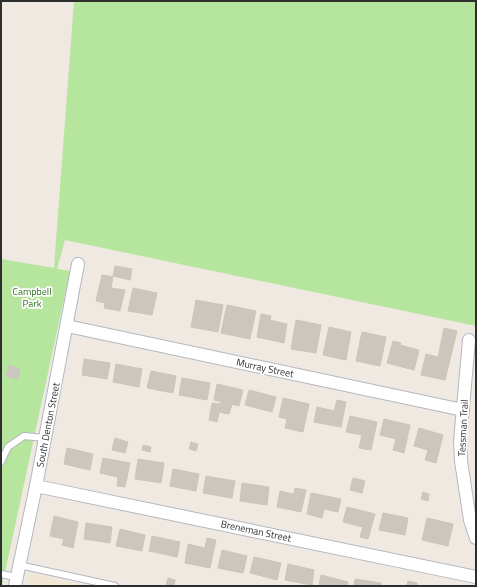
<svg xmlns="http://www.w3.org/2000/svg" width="477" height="587" font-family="'Titillium Web',sans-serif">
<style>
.education{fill:#f0e6d1}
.green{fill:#b6e59e}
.building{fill:#cbc7bf;stroke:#cbc5ba}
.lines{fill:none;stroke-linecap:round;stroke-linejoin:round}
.service-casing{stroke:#b4b7c1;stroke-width:8}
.minor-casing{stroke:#b4b7c1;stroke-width:14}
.service{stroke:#fff;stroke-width:6}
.minor{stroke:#fff;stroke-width:12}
.labels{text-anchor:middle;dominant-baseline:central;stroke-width:3.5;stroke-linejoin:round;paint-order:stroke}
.park-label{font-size:10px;fill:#2c6e1b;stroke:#fff}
.street-label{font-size:10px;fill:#2e2e2e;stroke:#fff}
</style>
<rect width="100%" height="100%" fill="#efe9e1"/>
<polygon class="education" points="29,574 84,586 27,586"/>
<polygon class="green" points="74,1 476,1 476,326 65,240 57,269 70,271 2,586 1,586 1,259 54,268"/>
<g class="building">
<polygon points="115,266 132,269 130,280 113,276"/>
<polygon points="102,275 113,277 111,288 125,290 120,311 104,308 105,303 96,301"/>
<polygon points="133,288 157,293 152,315 128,311"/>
<polygon points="196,300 223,305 218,332 191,327"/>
<polygon points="227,305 256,311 250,339 221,333"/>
<polygon points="261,314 271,316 270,320 287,324 284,343 257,337"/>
<polygon points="296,320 321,325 316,353 291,349"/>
<polygon points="329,327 351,332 346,360 323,355"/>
<polygon points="444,328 457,331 445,380 421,375 426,354 438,357"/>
<polygon points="362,332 386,337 380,366 356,361"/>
<polygon points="393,341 401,343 400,345 419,350 414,370 387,363"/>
<polygon points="84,359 110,363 107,379 82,375"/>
<polygon points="116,364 142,369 139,387 113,382"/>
<polygon points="9,365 20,369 17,379 6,376"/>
<polygon points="151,371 176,376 173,393 147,388"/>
<polygon points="182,378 210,383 207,400 179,395"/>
<polygon points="217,384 243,390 239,406 214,400"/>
<polygon points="249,390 276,397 272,412 245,405"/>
<polygon points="283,398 309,404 303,432 285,428 287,419 279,417"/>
<polygon points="337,400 346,402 341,427 314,422 317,407 334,411"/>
<polygon points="221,402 232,404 229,414 219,412"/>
<polygon points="212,403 221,404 217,422 209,420"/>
<polygon points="350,416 377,422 371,450 359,448 362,435 346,432"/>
<polygon points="384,419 410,425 404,453 393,450 396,439 380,435"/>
<polygon points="419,428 443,435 436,463 425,460 428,450 414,446"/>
<polygon points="115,438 128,442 125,453 112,450"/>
<polygon points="191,442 198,444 196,451 189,449"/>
<polygon points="143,445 151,447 150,452 142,450"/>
<polygon points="67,448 93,454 90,470 64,464"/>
<polygon points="103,458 130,463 125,487 117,486 118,477 100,473"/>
<polygon points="138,459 164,463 161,483 135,479"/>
<polygon points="173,469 199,474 196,491 170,486"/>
<polygon points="206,476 235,481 232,498 203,493"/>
<polygon points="353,478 365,481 362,493 350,490"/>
<polygon points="242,483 269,487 267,505 240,501"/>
<polygon points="295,488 306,490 301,512 277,507 280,491 294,494"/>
<polygon points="423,492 429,494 428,501 421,499"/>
<polygon points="311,493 341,499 338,512 324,509 322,518 307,514"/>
<polygon points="347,507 375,514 368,539 360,537 363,527 343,522"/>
<polygon points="383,513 408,518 405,535 379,530"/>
<polygon points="54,516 78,522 73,548 62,545 64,539 50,536"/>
<polygon points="427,518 453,524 448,546 422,540"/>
<polygon points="86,523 112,527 110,543 84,539"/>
<polygon points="120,529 145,535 142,551 116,546"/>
<polygon points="152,536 180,542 177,557 149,551"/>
<polygon points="207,538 216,540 210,568 185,563 188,544 205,548"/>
<polygon points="222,550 247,556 243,573 218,568"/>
<polygon points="254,557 281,563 277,580 250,573"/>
<polygon points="288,564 314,570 312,585 285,580"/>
<polygon points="321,575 348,582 347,586 319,586"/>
<polygon points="168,578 175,580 174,586 166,586"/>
<polygon points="355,579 381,583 381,586 354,586"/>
<polygon points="408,581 417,583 417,586 407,586"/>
</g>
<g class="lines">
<defs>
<g id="service">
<polyline points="1,462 8,447 24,436 45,438"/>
<polyline points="19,565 115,586"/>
<polyline points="1,574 16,577"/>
</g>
<g id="minor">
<polyline points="67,326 463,410"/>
<polyline points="469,340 460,441 461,461 470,520 476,538"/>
<polyline points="36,486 476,577"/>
<polyline points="15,586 36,486 78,264"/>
</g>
</defs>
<use href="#service" class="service-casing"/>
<use href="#minor" class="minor-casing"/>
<use href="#service" class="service"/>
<use href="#minor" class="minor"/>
</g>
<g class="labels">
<g class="park-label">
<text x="32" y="291">Campbell<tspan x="32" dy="12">Park</tspan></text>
</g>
<g class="street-label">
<text transform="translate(265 368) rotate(12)">Murray Street</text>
<text transform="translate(48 425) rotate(-79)">South Denton Street</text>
<text transform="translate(463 428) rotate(-87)">Tessman Trail</text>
<text transform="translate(256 531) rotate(12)">Breneman Street</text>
</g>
</g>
<rect width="477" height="587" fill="none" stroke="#2e2e2e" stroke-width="4"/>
</svg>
